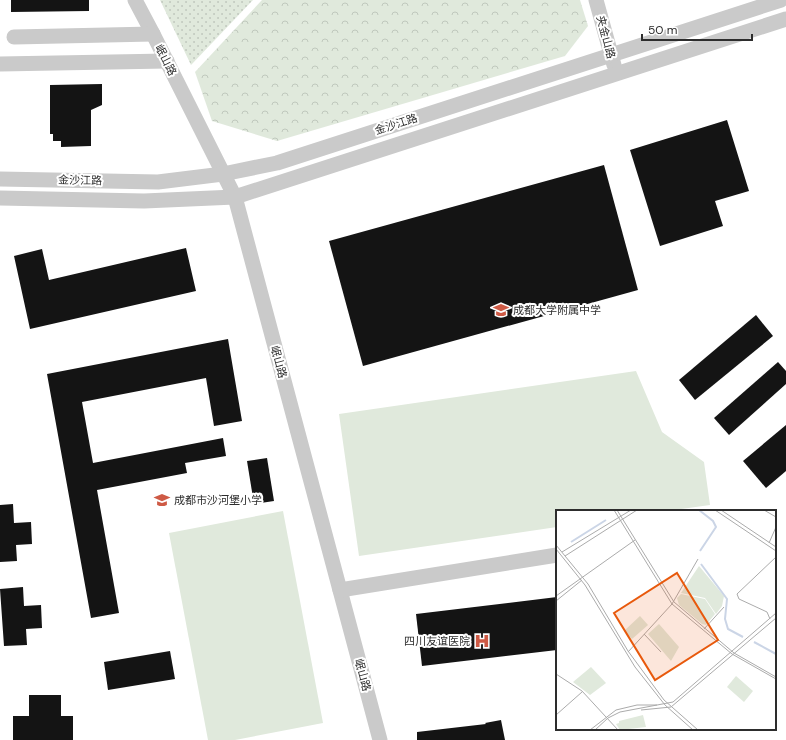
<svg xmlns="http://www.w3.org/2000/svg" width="786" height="740" font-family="'DM Sans','Noto Sans SC',sans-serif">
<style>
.grass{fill:url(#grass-dots)}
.forest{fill:url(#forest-crowns)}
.garden{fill:#e0e9dc}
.building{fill:#141414}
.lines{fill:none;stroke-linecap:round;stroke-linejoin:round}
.minor{stroke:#cacaca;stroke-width:15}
.labels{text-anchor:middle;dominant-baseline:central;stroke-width:4;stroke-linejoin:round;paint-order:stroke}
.street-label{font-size:11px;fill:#2d2d2d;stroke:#fff}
.poi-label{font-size:11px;fill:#2d2d2d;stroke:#fff;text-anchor:start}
.inset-river{fill:none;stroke:#cbd5e6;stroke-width:2}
.inset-road{fill:none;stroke:#ababab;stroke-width:1}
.view{fill:#e8590c;fill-opacity:0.15;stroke:#e8590c;stroke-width:2}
.inset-edge{fill:none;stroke:#2d2d2d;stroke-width:2}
</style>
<defs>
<pattern id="grass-dots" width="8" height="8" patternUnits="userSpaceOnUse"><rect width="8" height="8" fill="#e0e9dc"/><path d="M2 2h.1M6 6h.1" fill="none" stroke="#c0c8bd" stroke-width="1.8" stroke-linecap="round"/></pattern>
<pattern id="forest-crowns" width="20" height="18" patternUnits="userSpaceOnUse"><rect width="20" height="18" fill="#e0e9dc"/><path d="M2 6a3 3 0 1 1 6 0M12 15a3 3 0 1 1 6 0" fill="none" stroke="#c0c8bd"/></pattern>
</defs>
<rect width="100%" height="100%" fill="#fff"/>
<polygon class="grass" points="160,0 253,0 191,65"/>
<polygon class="forest" points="262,0 580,0 588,26 565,56 277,141 212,121 195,72"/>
<g class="garden">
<polygon points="636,371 662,432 704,462 710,505 667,511 557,511 557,527 359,556 339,414"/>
<polygon points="283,511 323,723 235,740 208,740 169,533"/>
</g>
<g class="building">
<polygon points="11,0 89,0 89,11 11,12"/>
<polygon points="102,84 102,105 91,110 91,146 61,147 61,141 53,141 53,134 50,134 50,85"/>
<polygon points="727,120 749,191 715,201 723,226 660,246 630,150"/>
<polygon points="604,165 638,290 363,366 329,241"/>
<polygon points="186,248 196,291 30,329 14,256 42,249 49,280"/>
<polygon points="756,315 773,336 695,400 679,380"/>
<polygon points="228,339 242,421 214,426 206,378 82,402 93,463 223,438 226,456 185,463 187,473 97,490 119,613 91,618 47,374"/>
<polygon points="778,362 786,371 786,384 729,435 714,418"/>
<polygon points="786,425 786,471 766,488 743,461"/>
<polygon points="267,458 274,501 254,504 247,461"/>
<polygon points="13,504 14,523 31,522 32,544 16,545 17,561 0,562 0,505"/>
<polygon points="23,587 24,606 41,605 42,628 26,629 27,645 4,646 0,589"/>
<polygon points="557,597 557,650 422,666 416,614"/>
<polygon points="170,651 175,679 108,690 104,662"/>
<polygon points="29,695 61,695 61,716 73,716 73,740 13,740 13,716 29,716"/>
<polygon points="501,720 505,740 417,740 417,732 486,724 485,723"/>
</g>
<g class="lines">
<g class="minor">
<polyline points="135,0 153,34 235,197 380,740"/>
<polyline points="596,0 614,65"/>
<polyline points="14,37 153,34"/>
<polyline points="0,64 167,61"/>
<polyline points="0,179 158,182 223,174 277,163 781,0"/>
<polyline points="0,198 144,201 235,197 786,19"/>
<polyline points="340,590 557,555"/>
</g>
</g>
<defs>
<symbol id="school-bare" viewBox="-9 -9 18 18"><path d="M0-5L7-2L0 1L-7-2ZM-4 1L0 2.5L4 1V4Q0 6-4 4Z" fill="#ce5a45" stroke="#fff" stroke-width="2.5" paint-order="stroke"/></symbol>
<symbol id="hospital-bare" viewBox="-9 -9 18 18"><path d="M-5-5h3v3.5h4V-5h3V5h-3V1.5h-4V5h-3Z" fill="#ce5a45" stroke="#fff" stroke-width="2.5" paint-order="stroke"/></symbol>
</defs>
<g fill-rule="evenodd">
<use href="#school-bare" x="490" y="299" width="22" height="22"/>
<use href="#school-bare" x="151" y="489" width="22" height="22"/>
<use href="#hospital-bare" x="471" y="630" width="22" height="22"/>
</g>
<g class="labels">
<g class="street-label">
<text transform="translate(606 37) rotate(75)">夹金山路</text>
<text transform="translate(166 60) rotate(63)">岷山路</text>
<text transform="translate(396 124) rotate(-18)">金沙江路</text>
<text transform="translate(80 180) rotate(1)">金沙江路</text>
<text transform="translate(279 362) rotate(75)">岷山路</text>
<text transform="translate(363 675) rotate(75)">岷山路</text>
</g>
<g class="poi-label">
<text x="513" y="310">成都大学附属中学</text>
<text x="174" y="500">成都市沙河堡小学</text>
<text x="470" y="641" text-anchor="end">四川友谊医院</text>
</g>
</g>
<g transform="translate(556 510)">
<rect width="220" height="220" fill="#fff"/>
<path d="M143,56L168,86L166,96L160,104L149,88L125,83ZM35,157L50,173L34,185L17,172Z" fill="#e0e9dc"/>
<path d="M125,84L149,89L159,104L150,115L146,114L123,95L121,88Z" fill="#e0e9dc"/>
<path d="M84,106L92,115L76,129L68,121ZM103,114L123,137L115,151L92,124ZM180,166L197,181L188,192L171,177ZM87,205L90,217L64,220L60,214L63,213V211Z" fill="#e0e9dc"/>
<path class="inset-river" d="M143,0L157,11L160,17L144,41M15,32L50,10M145,54L171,89L169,109L172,119L187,127M198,132L220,144"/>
<path class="inset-road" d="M58,0L116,94L176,144L220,169M61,0L118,92L178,143L220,167M159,0L220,41M165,0L220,37M208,0L220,7M213,33L220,17M0,35L32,74L72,141L108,190L142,220M0,39L29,75L79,157L109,195L137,220M6,42L75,0M9,46L81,0M0,86L79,30M0,91L26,70M214,109L211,102L183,89L181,84L220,47M148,119L168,97M88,124L105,142M72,142L116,94L142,49M0,164L26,181L62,220M85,200L115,197L220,108M0,205L26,182M34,220L60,200L81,195H101M39,220L52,208L64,202L117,192L220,103"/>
<path class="view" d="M121,63L162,130L99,170L58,103Z"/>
<rect width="220" height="220" class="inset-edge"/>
</g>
<path d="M642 34v6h110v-6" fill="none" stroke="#2d2d2d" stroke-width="2"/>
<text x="648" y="34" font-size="12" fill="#2d2d2d" stroke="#ffffff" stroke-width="3" paint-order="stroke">50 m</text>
</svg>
